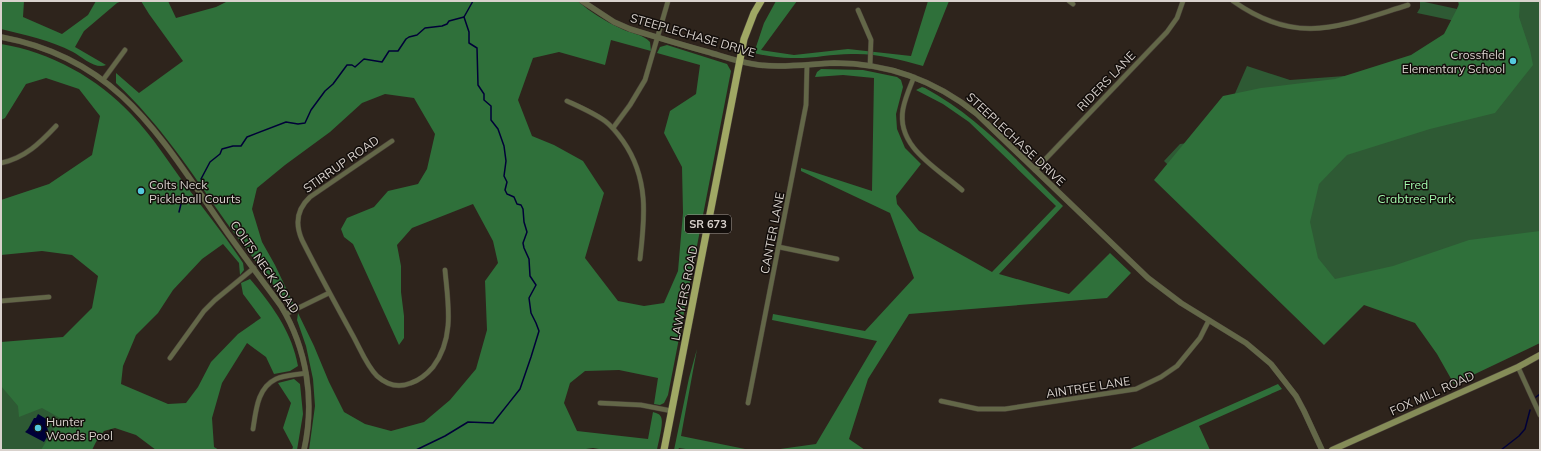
<svg xmlns="http://www.w3.org/2000/svg" width="1541" height="451" font-family="Mulish,sans-serif">
<style>
.green{fill:#2e5a34}
.forest{fill:#2f703a}
.water{fill:#000038}
.lines{fill:none;stroke-linecap:round;stroke-linejoin:round}
.stream{stroke:#000038;stroke-width:1.5}
.minor-casing{stroke:#494038;stroke-width:5.5}
.tertiary-casing{stroke:#494038;stroke-width:6}
.secondary-casing{stroke:#494038;stroke-width:7}
.primary-casing{stroke:#494038;stroke-width:8}
.minor{stroke:#636748;stroke-width:4.5}
.tertiary{stroke:#636748;stroke-width:5.5}
.secondary{stroke:#858c58;stroke-width:6}
.primary{stroke:#a0a864;stroke-width:7}
.poi-dot{fill:#54cadd;stroke:#130e0b;stroke-width:1.5}
.labels{text-anchor:middle;dominant-baseline:central;stroke-width:3;stroke-linejoin:round;paint-order:stroke}
.shield{fill:#130e0b;stroke:#9e9793;stroke-width:1}
.shield-label{font-size:11px;font-weight:bold;fill:#d9d2cd}
.street-label{font-size:12px;fill:#d9d2cd;stroke:#130e0b}
.poi-label{font-size:12px;fill:#d9d2cd;stroke:#130e0b;text-anchor:start}
.park-label{font-size:12px;fill:#a2fbad;stroke:#130e0b}
</style>
<rect width="100%" height="100%" fill="#2e241c"/>
<g class="green">
<polygon points="1420,1 1457,9 1460,1 1540,1 1540,342 1281,275 1164,161 1180,144 1189,143 1233,98 1247,66 1290,80 1359,75 1448,50 1455,21 1417,13 1420,8"/>
<polygon points="1,374 88,377 51,450 1,450"/>
</g>
<g class="forest">
<path d="M1,1H24L23,17L62,34L88,15L96,1H122L117,3L84,31L75,47L106,65C96,70 82,57 73,52C50,40 25,35 1,29Z"/>
<path d="M141,1H168L176,18L216,7L228,1H578C590,12 605,21 620,28C629,33 643,34 650,42L651,51L611,40L605,65L559,52L533,58L518,100L532,136L554,145L583,161L604,193L585,258L618,301L644,306L664,303L678,271L683,213L682,167L664,133L670,111L696,94L700,65L657,53L660,47L667,45L727,64L731,71L668,395L664,403L660,405L654,404L658,378L619,370L585,371L570,383L564,403L577,431L648,439L653,412C656,413 660,414 661,417C664,423 658,443 657,450H605L593,448L579,450H309L315,406L313,379L306,346L297,320L298,313L314,346L329,382L344,412L365,424L391,431L424,422L450,400L476,369L487,330L485,281L498,263L493,241L473,204L412,228L397,245L401,266V292L404,316V338L399,345L353,244L344,237L341,229L347,218L374,207L388,191L418,184L427,169L435,134L414,98L385,94L362,103L330,132L285,165L257,188L252,209L262,242L275,265L294,305L290,307L287,305C269,276 246,250 226,222C192,173 160,124 116,83V73L139,93L183,61L149,14Z"/>
<path d="M776,1H797L761,50L794,55L848,49L911,56L928,1H949L923,66C901,60 879,54 856,54C834,53 813,59 791,58C779,58 766,56 754,53L764,23Z"/>
<polygon points="1458,1 1520,1 1519,17 1530,50 1533,65 1495,113 1430,129 1347,155 1319,184 1310,222 1318,258 1335,279 1393,266 1469,240 1540,231 1540,343 1454,384 1437,354 1415,323 1364,305 1324,345 1154,180 1223,96 1261,88 1335,79 1411,55 1444,34 1459,5"/>
<path d="M1,44C50,52 98,78 132,115C153,137 169,163 187,187C206,212 226,237 243,263L244,270L240,275L239,263L223,244L202,259L173,290L158,313L136,335L123,366L121,384L168,404L186,403L198,387L211,362L238,334L261,318L243,294L241,283L250,279C272,305 292,332 298,366L290,371L274,374L266,357L247,343L222,383L212,418L214,447L219,450H156L136,435L115,428L104,431L96,442L92,450H41L60,418L42,408L19,417L18,406L1,386V342L63,337L92,308L98,276L72,255L42,251L1,255V200L49,184L92,155L100,116L79,89L46,78L26,84L5,118L1,120Z"/>
<path d="M821,69L863,70L897,77L901,80L903,87L896,114L897,129L905,148L921,164L896,196L897,204L919,231L992,272L1056,206L969,122L943,104L916,90L922,87L925,88C979,117 1020,164 1063,206L999,274L1069,294L1110,253L1131,273L1107,298L909,314L868,379L849,439L865,450H773L816,444L877,341L772,320L773,314L865,331L914,278L890,213L801,171V168L872,191L874,78L843,75L815,77L817,72Z"/>
<polygon points="697,349 681,436 750,450 692,450 679,448 678,450 674,450 689,378"/>
<polygon points="294,379 300,384 303,414 297,450 292,450 293,447 283,428 291,403 278,383"/>
<polygon points="1278,384 1282,389 1199,426 1210,450 1128,450"/>
</g>
<polygon class="water" points="38,414 48,420 46,426 47,427 49,434 44,442 25,432 28,429 34,418 36,418"/>
<g class="lines">
<g class="stream">
<polyline points="201,179 210,162 220,154 222,149 233,146 241,146 247,137 286,122 298,124 305,123 311,110 325,91 333,84 347,65 352,65 355,67 364,59 382,62 389,51 398,51 406,39 409,37 417,35 425,28 442,26 447,24 449,21 464,17"/>
<polyline points="179,212 181,204 188,197"/>
<polyline points="1536,397 1540,394"/>
<polyline points="416,450 445,436 468,422 493,423 520,389 531,357 539,331 536,323 531,313 529,298 536,285 530,276 529,259 524,248 523,243 527,232 524,222 523,209 521,205 517,204 514,197 507,194 505,190 507,182 504,176 506,161 504,146 498,129 491,120 491,106 484,100 484,94 478,85 477,48 469,43 469,32 464,17 473,1"/>
<polyline points="1501,450 1519,436 1525,429 1530,410"/>
</g>
<defs>
<g id="minor">
<polyline points="1069,1 1073,4"/>
<path d="M1233,1C1298,47 1340,26 1408,5"/>
<polyline points="858,10 871,40 870,66"/>
<path d="M914,77C910,87 905,98 903,109C896,147 937,168 962,190"/>
<polyline points="103,80 125,50"/>
<path d="M567,101C580,107 594,113 605,121C613,127 618,134 623,141C649,178 645,217 640,259"/>
<polyline points="613,128 630,105 645,80 668,1"/>
<path d="M392,141L310,197C297,209 295,224 302,240C318,272 335,303 352,334C360,348 366,365 377,376C387,385 399,388 411,383C420,380 427,374 433,367C455,338 448,303 445,270"/>
<path d="M1,163C25,158 40,143 56,126"/>
<polyline points="1035,170 1167,32 1177,18 1183,1"/>
<polyline points="779,247 837,259"/>
<polyline points="1,301 49,297"/>
<polyline points="286,314 329,293"/>
<polyline points="170,358 204,311 215,300 254,268"/>
<polyline points="1518,367 1540,415"/>
<polyline points="941,401 978,409 1005,409 1136,389 1161,377 1177,366 1200,338 1209,320"/>
<polyline points="600,403 641,405 672,411"/>
<polyline points="748,403 806,105 807,65"/>
<path d="M253,429C256,411 257,388 276,379C285,375 296,375 306,373"/>
</g>
<g id="tertiary">
<path d="M582,1L614,22L630,29C656,37 682,45 708,52C725,57 741,63 759,65C784,68 809,64 834,63C888,63 936,81 977,114L1148,278L1181,303L1246,343L1271,364L1296,396L1304,411L1322,450"/>
<path d="M1,37C113,58 155,128 215,215C236,246 259,276 281,306C307,349 315,401 304,450"/>
</g>
<polyline id="secondary" points="1332,450 1518,367 1540,355"/>
<polyline id="primary" points="664,450 744,39 754,13 761,1"/>
</defs>
<use href="#minor" class="minor-casing"/>
<use href="#tertiary" class="tertiary-casing"/>
<use href="#secondary" class="secondary-casing"/>
<use href="#primary" class="primary-casing"/>
<use href="#minor" class="minor"/>
<use href="#tertiary" class="tertiary"/>
<use href="#secondary" class="secondary"/>
<use href="#primary" class="primary"/>
</g>
<g class="poi-dot">
<circle cx="1513" cy="61" r="4"/>
<circle cx="141" cy="191" r="4"/>
<circle cx="38" cy="428" r="4"/>
</g>
<g class="labels">
<rect class="shield" x="685" y="215" width="46" height="18" rx="3"/>
<g class="shield-label">
<text x="708" y="224">SR 673</text>
</g>
<g class="street-label">
<text transform="translate(693 35) rotate(16)">STEEPLECHASE DRIVE</text>
<text transform="translate(1106 81) rotate(-46)">RIDERS LANE</text>
<text transform="translate(1016 139) rotate(43)">STEEPLECHASE DRIVE</text>
<text transform="translate(341 164) rotate(-35)">STIRRUP ROAD</text>
<text transform="translate(772 233) rotate(-79)">CANTER LANE</text>
<text transform="translate(265 267) rotate(55)">COLTS NECK ROAD</text>
<text transform="translate(684 293) rotate(-79)">LAWYERS ROAD</text>
<text transform="translate(1088 387) rotate(-9)">AINTREE LANE</text>
<text transform="translate(1432 393) rotate(-24)">FOX MILL ROAD</text>
</g>
<g class="poi-label">
<text x="1505" y="54" text-anchor="end">Crossfield<tspan x="1505" dy="14">Elementary School</tspan></text>
<text x="149" y="184">Colts Neck<tspan x="149" dy="14">Pickleball Courts</tspan></text>
<text x="46" y="421">Hunter<tspan x="46" dy="14">Woods Pool</tspan></text>
</g>
<g class="park-label">
<text x="1416" y="184">Fred<tspan x="1416" dy="14">Crabtree Park</tspan></text>
</g>
</g>
<rect width="1541" height="451" fill="none" stroke="#d9d2cd" stroke-width="4"/>
</svg>
